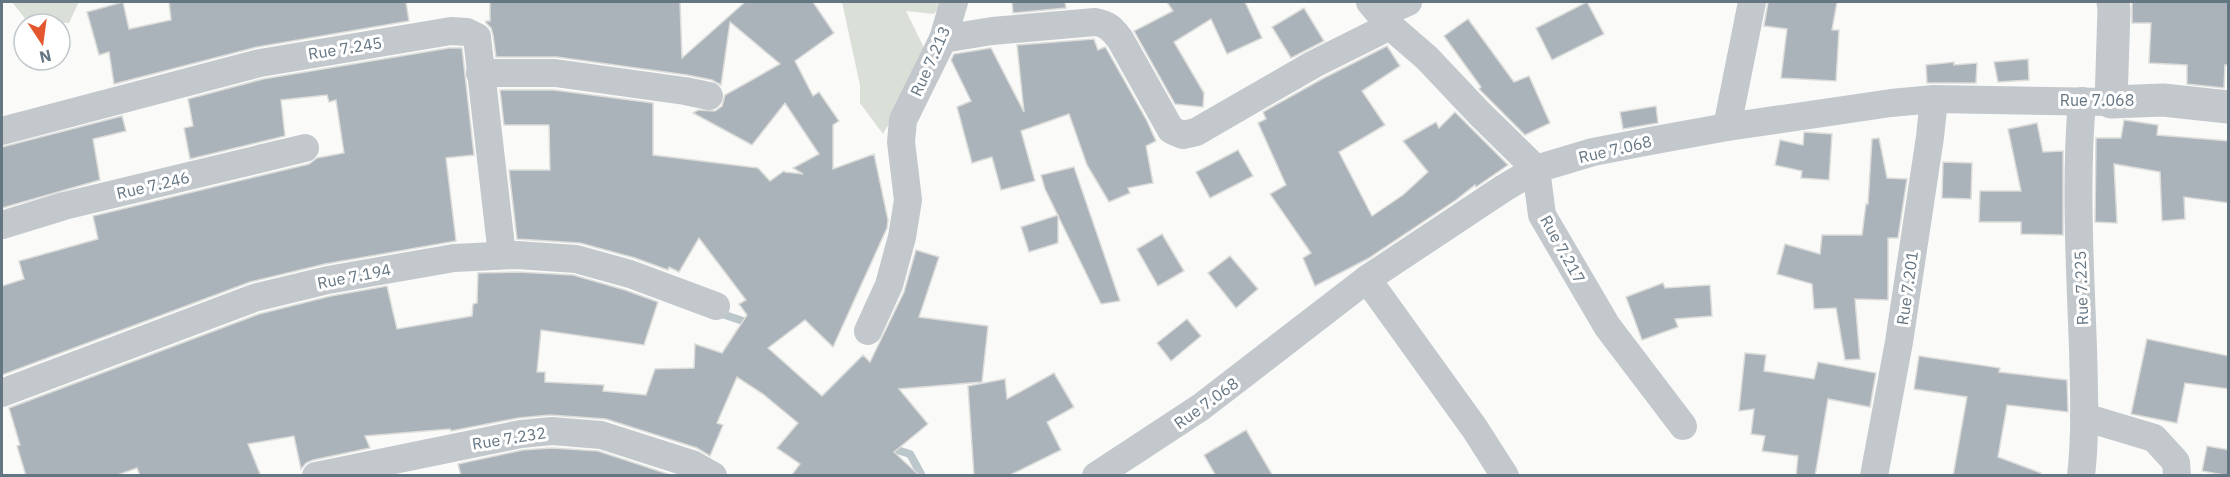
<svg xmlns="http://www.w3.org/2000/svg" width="2230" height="477" font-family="'IBM Plex Sans',sans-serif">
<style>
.green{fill:#dadfd7}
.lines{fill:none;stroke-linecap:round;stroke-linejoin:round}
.stream{stroke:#bbc7cb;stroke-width:8}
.building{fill:#aab3b9;stroke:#dcdcda;stroke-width:1.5}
.minor{stroke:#c3c8cc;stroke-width:28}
.tertiary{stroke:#c3c8cc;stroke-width:33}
.labels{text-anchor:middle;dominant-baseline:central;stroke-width:6;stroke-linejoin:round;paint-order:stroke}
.street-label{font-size:16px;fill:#657683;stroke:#fff}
</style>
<rect width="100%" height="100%" fill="#fafaf8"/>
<g class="green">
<polygon points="12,2 79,2 69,23 27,21"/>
<polygon points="842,2 943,2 934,14 906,11 928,56 883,134 860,103 860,85"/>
</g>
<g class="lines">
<g class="stream">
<polyline points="719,313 749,323"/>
<polyline points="888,455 897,450 910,454 922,476"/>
</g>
</g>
<g class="building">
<polygon points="123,2 129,29 171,20 169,2 406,2 409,21 257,47 114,84 109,52 99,55 87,12"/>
<polygon points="490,2 680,2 682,58 745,2 813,2 834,33 795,61 813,96 819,92 839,121 833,125 833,169 874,154 888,220 887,228 833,347 805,320 768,348 822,396 863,355 870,362 904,292 916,250 939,257 919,317 988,326 982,382 899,389 928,424 894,452 920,476 791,476 800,464 777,448 798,423 763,394 737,377 717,423 723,425 710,456 697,448 606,419 550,415 518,418 451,431 450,429 365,436 370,448 313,460 306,463 301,469 294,436 248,444 261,476 140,476 137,468 115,476 26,476 17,446 20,445 9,408 259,314 331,296 387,286 397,329 472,316 473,304 477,303 478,273 517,272 573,275 625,290 658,302 644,345 541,330 537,372 545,372 545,382 604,385 603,391 646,395 655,369 694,368 695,344 722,353 747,315 739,304 746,300 699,238 679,272 669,267 668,270 635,258 580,243 517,239 509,170 550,170 549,125 504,125 500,90 554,90 653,103 653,155 758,168 770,181 784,171 785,172 803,174 793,168 819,154 785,103 752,145 693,113 698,110 715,111 722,106 725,95 780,64 730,22 721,85 712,80 687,75 557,57 496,57 493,35 491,28 486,23 486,21 490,21"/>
<polygon points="1012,2 1065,2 1066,8 1013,13"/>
<polygon points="1167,2 1245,2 1262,38 1227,54 1211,19 1174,42 1204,93 1203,107 1175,104 1134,31 1173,11"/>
<polygon points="1587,2 1604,34 1552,60 1536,28"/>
<polygon points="1768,2 1837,2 1832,30 1839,30 1836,81 1781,78 1787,29 1764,26"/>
<polygon points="2132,2 2229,2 2229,65 2225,65 2224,88 2187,84 2187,65 2149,63 2151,23 2132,23"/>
<polygon points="1304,8 1324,41 1291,58 1272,27"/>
<polygon points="1468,19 1514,82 1529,76 1550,123 1525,135 1479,89 1481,87 1444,36"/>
<polygon points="1094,39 1098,50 1105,47 1106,48 1147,121 1156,141 1146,146 1153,183 1128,188 1130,193 1109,202 1087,165 1069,114 1021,131 1035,181 1001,190 992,157 972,163 957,107 971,101 951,60 954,54 991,48 1024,112 1017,45"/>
<polygon points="1387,46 1400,66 1362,91 1385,125 1339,152 1372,216 1403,195 1428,172 1403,141 1436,122 1439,128 1455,112 1508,165 1476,187 1475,185 1456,200 1369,258 1315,286 1303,258 1311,253 1270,194 1286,185 1258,123 1266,119 1263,112 1322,79"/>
<polygon points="449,48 462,48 474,155 446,158 456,241 325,264 250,282 2,375 2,286 24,279 19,261 98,239 93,216 309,164 317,158 344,153 336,100 329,102 327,95 281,100 285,136 190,159 184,128 193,126 188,99 263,79"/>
<polygon points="2028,59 2029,80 1998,82 1994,62"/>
<polygon points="1954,62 1954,65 1977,63 1976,83 1927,83 1926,65"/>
<polygon points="1656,106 1658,123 1623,129 1620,112"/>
<polygon points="122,116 126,131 93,139 100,180 2,208 2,147"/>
<polygon points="2124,120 2158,125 2157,135 2229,141 2229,203 2184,197 2185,219 2162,221 2160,172 2114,164 2117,223 2095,222 2096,138 2121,138"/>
<polygon points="2037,123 2043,152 2063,151 2063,235 2021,234 2021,222 1979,222 1980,191 2021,191 2008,129"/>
<polygon points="1804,132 1832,134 1829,180 1801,178 1802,171 1775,165 1780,140 1803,145"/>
<polygon points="1879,138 1887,178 1907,179 1898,238 1888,238 1888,300 1855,299 1860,359 1845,360 1836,308 1814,309 1812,284 1777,274 1785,244 1820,254 1822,235 1862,235 1866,204 1868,204 1872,139"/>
<polygon points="1238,150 1253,176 1210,198 1196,172"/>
<polygon points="1943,162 1972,163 1971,199 1942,198"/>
<polygon points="1074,167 1120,301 1101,304 1045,189 1041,175"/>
<polygon points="1058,215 1058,243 1029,252 1021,227"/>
<polygon points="1162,234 1184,271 1158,286 1137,249"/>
<polygon points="1230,256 1258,289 1236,308 1208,273"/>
<polygon points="1663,283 1665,288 1710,285 1712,316 1675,319 1678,327 1642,340 1626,297"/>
<polygon points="1187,319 1201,336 1171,361 1157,343"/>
<polygon points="2147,339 2229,356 2229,389 2185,383 2177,423 2131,414"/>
<polygon points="1745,353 1766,355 1764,371 1814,379 1818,362 1876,373 1870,407 1828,399 1815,476 1796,476 1798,456 1762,451 1765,436 1751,434 1754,409 1739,411"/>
<polygon points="1919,356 2000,368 1999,372 2067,380 2068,412 2007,405 1998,457 2041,473 2041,476 1953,476 1967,397 1914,389"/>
<polygon points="1054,373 1074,407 1047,422 1061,450 1008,476 974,476 968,386 1005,379 1007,399"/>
<polygon points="1246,430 1273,476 1216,476 1204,455"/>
<polygon points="2207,446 2229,450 2229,476 2202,471"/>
<polygon points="552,448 598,451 674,476 461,476 458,464 523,450"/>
</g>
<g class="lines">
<g class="minor">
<polyline points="1370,2 1390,26 1427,58 1479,113 1536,169 1542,215 1607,326 1683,426"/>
<polyline points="1381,14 1408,2"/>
<path d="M943,39L992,31L1095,22C1108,24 1112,29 1120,39L1171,130L1183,135L1196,132L1314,64L1390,26"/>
<polyline points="480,73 555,73 685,91 709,96"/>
<polyline points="1727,127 1752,2"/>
<polyline points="2,131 260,63 451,31 467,32 477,37 502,255"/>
<polyline points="2,225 64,206 305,148"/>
<polyline points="1367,279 1475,429 1505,476"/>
<polyline points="868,331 889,285 902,237 908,200 901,142 903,120 943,39 954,2"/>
<polyline points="2,393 254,298 328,280 454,258 517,255 576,259 630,274 716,306"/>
<polyline points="2084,417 2154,438 2176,462 2177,476"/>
<polyline points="316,476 521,434 552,431 601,435 692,464 713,476"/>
<polyline points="1096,476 1201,407 1367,279 1504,188 1536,169 1593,152 1650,141 1727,127 1891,103 1934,99 2111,102"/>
<polyline points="1874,476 1899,342 1930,137 1934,99"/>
<path d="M2081,476C2086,433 2084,390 2083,348C2080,266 2075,182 2082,101"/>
</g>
<polyline class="tertiary" points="2113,2 2114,10 2111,102 2163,100 2228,107"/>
</g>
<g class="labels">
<g class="street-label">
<text transform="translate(345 48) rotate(-9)">Rue 7.245</text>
<text transform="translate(930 61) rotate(-66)">Rue 7.213</text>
<text x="2097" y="100">Rue 7.068</text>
<text transform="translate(1615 149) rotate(-13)">Rue 7.068</text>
<text transform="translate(153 185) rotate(-13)">Rue 7.246</text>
<text transform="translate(1563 249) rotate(61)">Rue 7.217</text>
<text transform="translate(354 276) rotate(-11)">Rue 7.194</text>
<text transform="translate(1907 288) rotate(-82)">Rue 7.201</text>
<text transform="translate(2081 288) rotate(-92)">Rue 7.225</text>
<text transform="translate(1206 403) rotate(-36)">Rue 7.068</text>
<text transform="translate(509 438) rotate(-9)">Rue 7.232</text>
</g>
</g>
<rect width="2230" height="477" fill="none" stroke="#657683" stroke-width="6"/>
<g transform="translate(42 42) rotate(167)"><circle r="28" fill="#ffffff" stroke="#c1c8cd" stroke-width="1.5"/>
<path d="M0-4.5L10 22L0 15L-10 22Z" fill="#e4572e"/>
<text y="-9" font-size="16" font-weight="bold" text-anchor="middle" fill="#657683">N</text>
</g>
</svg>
